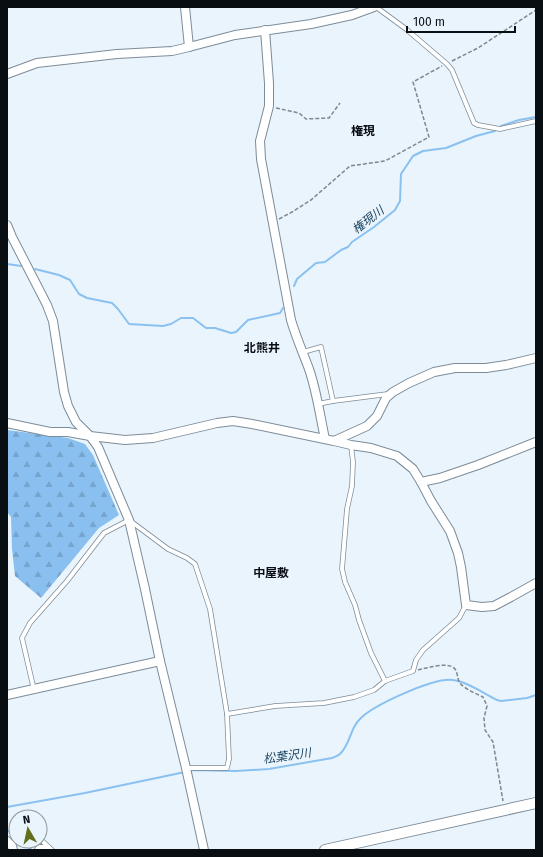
<svg xmlns="http://www.w3.org/2000/svg" width="543" height="857" font-family="'Fira Sans','Noto Sans JP',sans-serif">
<style>
.forest{fill:url(#forest-firs)}
.lines{fill:none;stroke-linecap:round;stroke-linejoin:round}
.stream{stroke:#8ac1f0;stroke-width:2}
.service-casing{stroke:#7d8c99;stroke-width:5.5}
.minor-casing{stroke:#7d8c99;stroke-width:10}
.tertiary-casing{stroke:#7d8c99;stroke-width:12}
.path{stroke:#7f878d;stroke-width:1.5;stroke-dasharray:4 2;stroke-linecap:butt}
.service{stroke:#fff;stroke-width:4}
.minor{stroke:#fff;stroke-width:8}
.tertiary{stroke:#fff;stroke-width:10}
.labels{text-anchor:middle;dominant-baseline:central;stroke-width:3;stroke-linejoin:round;paint-order:stroke}
.neighbourhood-label{font-size:12px;font-weight:bold;fill:#080e12;stroke:#eaf4fc}
.water-label{font-size:12px;font-style:italic;fill:#163f5e;stroke:#eaf4fc}
</style>
<defs>
<pattern id="forest-firs" width="22" height="20" patternUnits="userSpaceOnUse"><rect width="22" height="20" fill="#89c0ef"/><path d="M5 1l3.5 6h-7zM16 11l3.5 6h-7z" fill="#75a4cc"/></pattern>
</defs>
<rect width="100%" height="100%" fill="#eaf4fc"/>
<polygon class="forest" points="7,430 68,438 85,444 93,455 119,515 99,528 41,598 15,576 12,549 11,517 7,512"/>
<g class="lines">
<g class="stream">
<polyline points="501,126 519,120 536,117"/>
<polyline points="7,264 21,266"/>
<polyline points="35,269 59,275 70,280 79,294 87,298 112,303 118,309 129,324 163,326 171,324 181,318 193,318 206,328 215,328 231,333 236,332 248,320 280,313 283,308"/>
<polyline points="294,286 297,279 316,263 325,262 341,250 348,247 352,242 374,227 395,210 400,201 401,174 413,156 423,151 446,148 476,136 495,131"/>
<path d="M189,771L193,770L236,771L269,769L332,758C334,757 338,756 340,754C350,745 350,729 359,720C371,706 434,677 453,680C468,682 483,693 497,700L501,701L527,698L536,695"/>
<polyline points="7,807 85,793 185,772"/>
<polyline points="7,830 16,837"/>
<polyline points="20,841 32,850"/>
</g>
<defs>
<g id="service">
<polyline points="376,7 406,29 447,64 452,70 474,123 478,125 500,129 536,121"/>
<polyline points="303,352 321,347 333,401 318,404"/>
<polyline points="333,401 388,394"/>
<polyline points="351,445 353,462 352,486 347,509 342,569 345,582 355,605 359,620 371,653 385,681"/>
<polyline points="34,690 22,638 30,623 67,581 104,533 129,520 168,549 187,558 195,564 210,609 227,714 229,759 227,768 186,768"/>
<polyline points="227,714 275,706 324,703 354,697 374,690 385,681 413,671 416,660 423,650 459,618 466,605"/>
<polyline points="40,839 52,850"/>
</g>
<g id="minor">
<polyline points="185,7 189,47"/>
<path d="M265,30L269,83V106L260,141L261,159L291,320C296,337 303,353 309,369C317,392 320,416 325,439"/>
<polyline points="7,74 37,63 117,54 172,51 189,47 235,35 311,24 352,15 374,7"/>
<polyline points="7,225 12,237 47,305 53,321 64,392 68,406 76,422 90,436 98,447 129,520 145,589 160,661 186,768 204,850"/>
<polyline points="7,423 50,432 68,432 90,436 125,440 153,438 217,423 233,421 252,424 334,441 351,445 371,448 397,456 413,469 421,482 431,501 450,531 458,553 461,567 466,605 482,607 494,606 511,597 536,583"/>
<polyline points="334,441 367,426 377,416 386,398 393,392 409,383 434,372 455,368 486,368 506,365 536,358"/>
<polyline points="421,482 440,478 478,465 536,442"/>
<polyline points="7,695 160,661"/>
<polyline points="7,841 12,846 13,850"/>
</g>
<g id="tertiary">
<polyline points="40,850 46,850"/>
<polyline points="325,850 536,803"/>
</g>
</defs>
<use href="#service" class="service-casing"/>
<use href="#minor" class="minor-casing"/>
<use href="#tertiary" class="tertiary-casing"/>
<g class="path">
<polyline points="452,61 478,48 536,10"/>
<polyline points="276,108 299,113 306,119 329,118 340,103"/>
<polyline points="279,219 292,212 311,200 350,166 385,161 429,137 413,82 442,66"/>
<path d="M418,670C427,668 449,661 455,669C459,675 456,681 463,686C469,691 477,694 483,697L487,706L484,718L485,730L493,742L503,801"/>
</g>
<use href="#service" class="service"/>
<use href="#minor" class="minor"/>
<use href="#tertiary" class="tertiary"/>
</g>
<g class="labels">
<g class="neighbourhood-label">
<text x="363" y="131">権現</text>
<text x="262" y="348">北熊井</text>
<text x="271" y="573">中屋敷</text>
</g>
<g class="water-label">
<text transform="translate(368 220) rotate(-38)">権現川</text>
<text transform="translate(287 756) rotate(-8)">松葉沢川</text>
</g>
</g>
<rect width="543" height="857" fill="none" stroke="#080e12" stroke-width="16"/>
<g transform="translate(28 829) rotate(351)"><circle r="19" fill="#eaf4fc" stroke="#90989e"/>
<path d="M0-3L7 15L0 10L-7 15Z" fill="#616f1b"/>
<text y="-6" font-size="11" font-weight="bold" text-anchor="middle" fill="#080e12">N</text>
</g>
<path d="M407 26v6h108v-6" fill="none" stroke="#080e12" stroke-width="2"/>
<text x="413" y="26" font-size="12" fill="#080e12" stroke="#eaf4fc" stroke-width="3" paint-order="stroke">100 m</text>
</svg>
